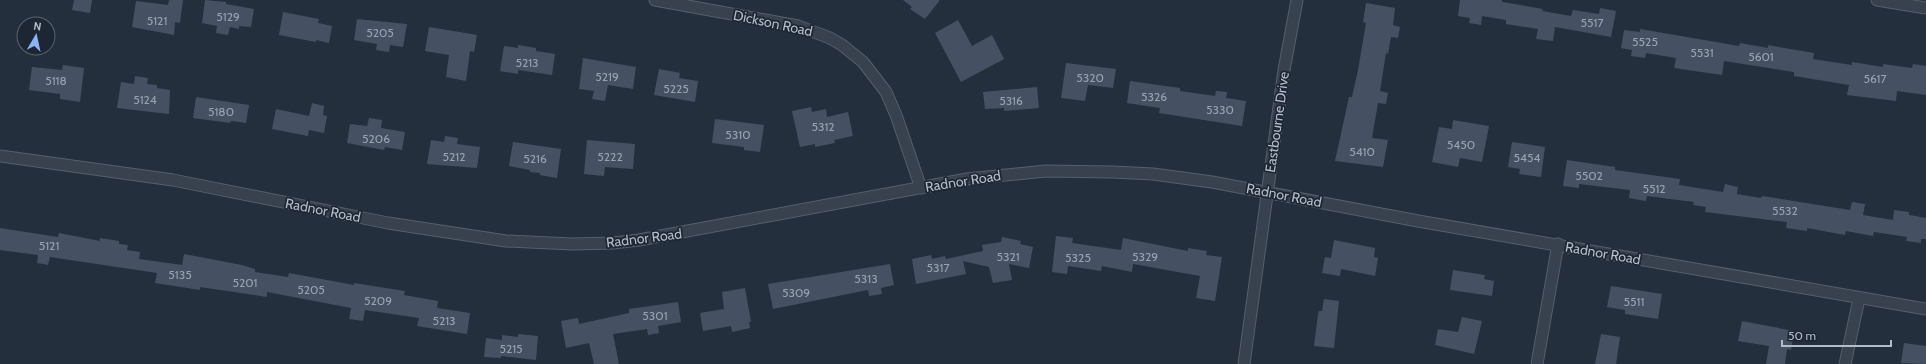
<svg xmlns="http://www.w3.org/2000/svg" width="1926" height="364" font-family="Cabin,sans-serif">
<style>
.building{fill:#455162}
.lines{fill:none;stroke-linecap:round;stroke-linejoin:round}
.minor-casing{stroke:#565f6c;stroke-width:13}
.minor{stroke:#38414e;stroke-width:11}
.labels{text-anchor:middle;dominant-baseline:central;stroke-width:3.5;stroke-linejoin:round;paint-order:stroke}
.number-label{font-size:12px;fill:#98a1af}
.street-label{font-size:14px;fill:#b4bcc9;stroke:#1d2633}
</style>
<rect width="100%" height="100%" fill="#242f3e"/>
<g class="building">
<polygon points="74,0 92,0 90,13 72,10"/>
<polygon points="169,0 183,0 180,23 175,22 174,35 132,27 136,1 168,5"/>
<polygon points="205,0 226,2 226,4 254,9 251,27 239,26 239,29 230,27 228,35 216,33 217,26 202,23"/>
<polygon points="903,0 940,0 925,19 910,9 912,7"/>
<polygon points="1460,0 1502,0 1502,2 1543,9 1542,11 1571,16 1573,10 1599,14 1600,8 1616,11 1611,37 1555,27 1553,41 1536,39 1538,29 1506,24 1506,20 1482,16 1481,25 1469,23 1470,18 1458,16"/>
<polygon points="1366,3 1395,8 1393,25 1400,27 1398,38 1391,37 1388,54 1386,53 1380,91 1388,93 1386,104 1378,103 1372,138 1388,140 1383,167 1335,161 1349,97 1352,97 1358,70 1366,23 1363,22"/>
<polygon points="283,12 319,19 318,23 332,26 329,43 316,40 316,42 279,35"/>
<polygon points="357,19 407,24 403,47 390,45 389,52 376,50 377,44 354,40"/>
<polygon points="958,20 972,46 992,35 1004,59 961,82 935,33"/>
<polygon points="429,27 477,35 474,52 470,51 466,81 446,77 449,55 425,51"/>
<polygon points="1640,29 1739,46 1740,43 1768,48 1768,45 1784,48 1814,53 1813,59 1852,65 1852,62 1883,67 1883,64 1912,68 1913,64 1926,66 1926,95 1897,91 1896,101 1847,95 1849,85 1794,76 1794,72 1724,61 1722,75 1674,68 1676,58 1646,53 1645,58 1631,56 1632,50 1621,48 1624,30 1640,32"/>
<polygon points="518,45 536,48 536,51 555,54 552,75 518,70 518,74 500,71 504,46 518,48"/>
<polygon points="583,58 636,67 633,89 608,85 605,101 592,99 594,91 579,89"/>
<polygon points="1066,63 1116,69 1113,88 1088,85 1085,101 1061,98"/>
<polygon points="63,65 84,68 80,102 60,99 60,94 29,90 32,67 62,70"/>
<polygon points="659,69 680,73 679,78 698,81 695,102 654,95"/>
<polygon points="135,76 148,78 147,84 157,85 157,88 170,90 169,114 117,108 121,82 134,84"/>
<polygon points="1130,81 1180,88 1180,91 1215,96 1216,91 1227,92 1226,98 1246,101 1242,126 1159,113 1160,108 1127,103"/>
<polygon points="1037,87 1039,108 1004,111 1004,108 985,109 983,92"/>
<polygon points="196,97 249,105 246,123 231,121 230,123 193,118"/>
<polygon points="312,103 324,106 323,115 327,116 324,133 309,130 308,136 272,129 276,109 309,116"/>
<polygon points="811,107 812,112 826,109 827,117 848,112 853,136 834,140 835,143 815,147 815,144 800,147 792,111"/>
<polygon points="369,118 382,120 381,128 405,132 402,150 385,147 384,150 347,143 350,124 367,126"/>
<polygon points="715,119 764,125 760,152 744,150 744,147 712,143"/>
<polygon points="1453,120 1489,126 1482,162 1460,158 1458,167 1432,162 1439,127 1452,129"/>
<polygon points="445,136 458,138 457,144 480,147 477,168 427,164 431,140 444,142"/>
<polygon points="587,140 635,144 633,169 605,167 604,176 584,174"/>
<polygon points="513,142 561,149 557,178 540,175 540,173 530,172 530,170 509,166"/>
<polygon points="1512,142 1545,147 1541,177 1519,174 1520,169 1508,167"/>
<polygon points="1567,160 1615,167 1615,170 1680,179 1679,185 1723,192 1725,184 1738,187 1737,194 1761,198 1762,196 1850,210 1852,202 1865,204 1863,215 1893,220 1894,210 1909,212 1909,215 1926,218 1926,239 1921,239 1921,243 1906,241 1907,237 1874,232 1873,236 1846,231 1845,235 1807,228 1807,231 1786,228 1787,222 1705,212 1706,207 1693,205 1694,202 1647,196 1646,201 1629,198 1630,190 1579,184 1579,188 1563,186"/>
<polygon points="0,228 58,237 59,233 100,241 100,238 119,241 119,244 128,245 127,250 140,252 139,259 182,265 184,254 242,265 255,269 255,272 288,277 289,273 354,285 354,283 405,291 404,295 438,301 437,308 470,313 467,334 417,326 419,318 365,310 363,321 349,319 351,308 267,292 267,297 200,287 200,290 155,283 157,273 50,257 48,265 37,263 38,255 0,250"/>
<polygon points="1056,236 1073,238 1072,243 1121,250 1123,238 1188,251 1188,248 1207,251 1206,255 1222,257 1215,301 1196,298 1200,276 1133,264 1132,272 1102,266 1101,271 1068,266 1067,274 1052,272"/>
<polygon points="1002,237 1021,241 1020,244 1033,247 1029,268 1009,264 1012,280 993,283 989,267 963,261 966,274 916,284 912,259 931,255 932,259 945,256 946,259 983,251 982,245 1001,242"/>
<polygon points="1334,240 1375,248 1374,257 1378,258 1375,276 1341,269 1340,276 1322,273 1325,257 1331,258"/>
<polygon points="890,264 894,285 881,288 882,294 869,296 868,290 773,309 768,284"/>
<polygon points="1453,270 1485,275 1484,279 1494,281 1492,296 1450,290"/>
<polygon points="1611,286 1662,294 1658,319 1625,314 1625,310 1607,307"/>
<polygon points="745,288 751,322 749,322 750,328 732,332 731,326 703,331 700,313 724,309 722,292"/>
<polygon points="1324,299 1339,301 1334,348 1314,346 1318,314 1319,311 1322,311"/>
<polygon points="678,302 681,322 658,326 659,333 648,335 647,329 613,334 619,364 594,364 589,343 566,348 561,321 578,318 579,324 629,313 629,309"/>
<polygon points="1462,317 1482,321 1474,354 1435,345 1438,329 1458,332"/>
<polygon points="1742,321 1794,331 1791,350 1787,349 1785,364 1766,364 1769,346 1738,341"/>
<polygon points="518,334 538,336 536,360 501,356 501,358 484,357 486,338 502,340 502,335 518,337"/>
<polygon points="1601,334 1620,337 1616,364 1595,364"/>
<polygon points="1904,343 1926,346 1926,364 1901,363"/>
</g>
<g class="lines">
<defs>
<g id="minor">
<polyline points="655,0 798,26 830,38 842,45 863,62 886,92 896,115 921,188"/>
<polyline points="1877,0 1926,8"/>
<polyline points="0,156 173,180 388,223 506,241 572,244 613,243 639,240 967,179 1046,171 1113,172 1153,174 1212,182 1418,221 1926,309"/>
<polyline points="1244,364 1284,70 1297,0"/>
<polyline points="1537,364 1558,244"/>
<polyline points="1845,364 1859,299"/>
</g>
</defs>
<use href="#minor" class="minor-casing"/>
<use href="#minor" class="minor"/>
</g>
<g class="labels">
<g class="number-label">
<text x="228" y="16">5129</text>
<text x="157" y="20">5121</text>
<text x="1592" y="22">5517</text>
<text x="380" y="32">5205</text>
<text x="1645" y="41">5525</text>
<text x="1702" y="52">5531</text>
<text x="1761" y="56">5601</text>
<text x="527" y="62">5213</text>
<text x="607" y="76">5219</text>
<text x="1090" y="77">5320</text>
<text x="1875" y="78">5617</text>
<text x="56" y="80">5118</text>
<text x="676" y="88">5225</text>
<text x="1154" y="96">5326</text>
<text x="145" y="99">5124</text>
<text x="1011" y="100">5316</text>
<text x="1220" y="109">5330</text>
<text x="221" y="111">5180</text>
<text x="823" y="126">5312</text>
<text x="738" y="134">5310</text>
<text x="376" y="138">5206</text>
<text x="1461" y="144">5450</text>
<text x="1362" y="151">5410</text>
<text x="454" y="156">5212</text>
<text x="610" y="156">5222</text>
<text x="1527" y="157">5454</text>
<text x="535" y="158">5216</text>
<text x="1589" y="175">5502</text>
<text x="1654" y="188">5512</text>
<text x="1785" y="210">5532</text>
<text x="49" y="245">5121</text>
<text x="1008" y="256">5321</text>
<text x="1145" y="256">5329</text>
<text x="1078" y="257">5325</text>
<text x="938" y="267">5317</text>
<text x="180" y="274">5135</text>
<text x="866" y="278">5313</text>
<text x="245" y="282">5201</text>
<text x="311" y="289">5205</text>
<text x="796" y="292">5309</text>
<text x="378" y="300">5209</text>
<text x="1634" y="301">5511</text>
<text x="655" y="315">5301</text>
<text x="444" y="320">5213</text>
<text x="511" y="348">5215</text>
</g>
<g class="street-label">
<text transform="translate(773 23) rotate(12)">Dickson Road</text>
<text transform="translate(1277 122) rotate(-82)">Eastbourne Drive</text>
<text transform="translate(963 181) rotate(-9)">Radnor Road</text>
<text transform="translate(1284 195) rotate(11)">Radnor Road</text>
<text transform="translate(323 210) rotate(11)">Radnor Road</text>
<text transform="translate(644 238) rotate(-7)">Radnor Road</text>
<text transform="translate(1603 253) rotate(10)">Radnor Road</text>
</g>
</g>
<g transform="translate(36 36) rotate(9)"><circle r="19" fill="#1d2633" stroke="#59626f"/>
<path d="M0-3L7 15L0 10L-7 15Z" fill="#8ab4f8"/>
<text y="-6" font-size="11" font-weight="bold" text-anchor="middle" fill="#b4bcc9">N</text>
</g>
<path d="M1782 340v6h109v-6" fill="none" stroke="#b4bcc9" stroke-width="2"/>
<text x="1788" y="340" font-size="12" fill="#b4bcc9" stroke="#1d2633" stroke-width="3" paint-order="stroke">50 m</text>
</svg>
